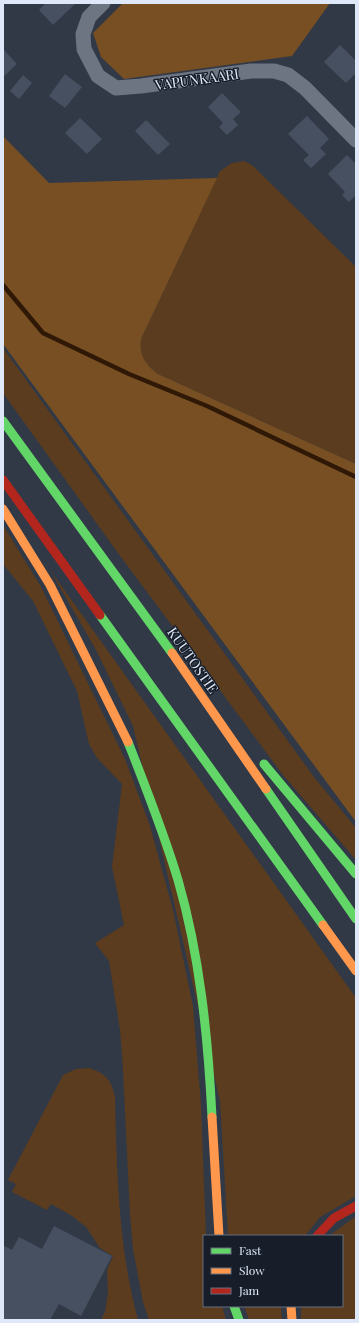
<svg xmlns="http://www.w3.org/2000/svg" width="359" height="1323" font-family="'Playfair Display',serif">
<style>
.green{fill:#5b3c1e}
.forest{fill:#784f22}
.lines{fill:none;stroke-linecap:round;stroke-linejoin:round}
.stream{stroke:#2f1906;stroke-width:4.5}
.building{fill:#475061}
.street{stroke:#6d7583;stroke-width:15}
.fast{stroke:#63d668;stroke-width:9}
.slow{stroke:#ff974d;stroke-width:9}
.jam{stroke:#b3261e;stroke-width:9}
.labels{text-anchor:middle;dominant-baseline:central;stroke-width:3;stroke-linejoin:round;paint-order:stroke}
.street-label{font-size:14px;fill:#dee8f8;stroke:#171e2a}
</style>
<rect width="100%" height="100%" fill="#313947"/>
<g class="green">
<path d="M244,161L252,165L356,267V464L158,374C146,365 139,356 141,339L220,171L232,163Z"/>
<polygon points="3,348 314,777 356,828 356,860 283,775 118,553 3,393"/>
<polygon points="3,525 41,587 125,759 150,826 173,910 193,1006 201,1105 206,1236 204,1236 204,1306 222,1306 226,1320 149,1320 143,1302 133,1249 130,1215 123,1069 120,1030 109,961 95,943 124,925 112,867 122,784 97,758 89,744 77,691 33,601 3,564"/>
<polygon points="50,570 356,998 356,1196 320,1217 305,1236 228,1236 220,1101 133,726 95,648"/>
<path d="M89,1068C106,1074 111,1079 115,1097C117,1174 118,1245 138,1320H101L105,1312L108,1293L107,1270L113,1256L100,1248L86,1227L72,1216L51,1204L47,1210L12,1192L16,1184L8,1180L63,1075L76,1069Z"/>
<polygon points="356,1216 356,1320 301,1320 301,1306 342,1306 342,1236 329,1236"/>
<polygon points="244,1306 281,1306 282,1320 249,1320"/>
</g>
<g class="forest">
<polygon points="123,3 330,3 292,56 124,79 101,57 93,33"/>
<path d="M3,136L49,183L217,178L141,339C139,356 146,365 158,374L356,464V822L3,344Z"/>
</g>
<g class="lines">
<polyline class="stream" points="3,285 43,333 129,374 207,406 356,477"/>
</g>
<g class="building">
<polygon points="46,3 74,3 75,4 53,25 39,10"/>
<polygon points="340,45 356,61 356,73 346,83 324,62"/>
<polygon points="3,49 17,64 3,77"/>
<polygon points="65,74 82,87 65,108 49,96"/>
<polygon points="23,75 32,83 19,99 10,91"/>
<polygon points="222,93 241,112 233,119 238,125 227,135 219,127 223,123 208,107"/>
<polygon points="307,116 329,139 320,148 326,154 311,168 303,160 309,155 288,134"/>
<polygon points="80,118 102,139 87,154 65,133"/>
<polygon points="146,120 170,144 158,155 135,131"/>
<polygon points="347,155 356,164 356,195 349,202 342,195 345,192 328,174"/>
<polygon points="54,1226 112,1256 81,1316 59,1304 50,1320 3,1320 3,1245 12,1250 19,1237 42,1249"/>
</g>
<g class="lines">
<polyline class="street" points="103,3 89,17 83,34 84,49 98,76 116,88 141,86 251,71 274,71 288,75 305,88 356,140"/>
<g class="fast">
<polyline points="3,421 172,653"/>
<polyline points="100,615 323,925"/>
<path d="M128,742C146,788 164,833 178,880C200,956 208,1037 212,1117"/>
<polyline points="264,764 356,874"/>
<polyline points="266,789 356,919"/>
<polyline points="234,1306 239,1320"/>
</g>
<g class="slow">
<polyline points="3,509 50,585 128,742"/>
<polyline points="172,653 266,789"/>
<polyline points="323,925 356,971"/>
<polyline points="212,1117 219,1236"/>
<polyline points="291,1306 292,1320"/>
</g>
<g class="jam">
<polyline points="3,480 100,615"/>
<polyline points="317,1236 334,1218 356,1206"/>
</g>
</g>
<g class="labels">
<g class="street-label">
<text transform="translate(197 79) rotate(-8)">VAPUNKAARI</text>
<text transform="translate(193 660) rotate(55)">KUUTOSTIE</text>
</g>
</g>
<rect width="359" height="1323" fill="none" stroke="#dee8f8" stroke-width="8"/>
<rect x="203" y="1235" width="140" height="72" fill="#171e2a" stroke="#676f7c"/>
<rect x="211" y="1248" width="20" height="6" fill="#63d668" stroke="#676f7c"/>
<text x="239" y="1255" font-size="12" fill="#dee8f8">Fast</text>
<rect x="211" y="1268" width="20" height="6" fill="#ff974d" stroke="#676f7c"/>
<text x="239" y="1275" font-size="12" fill="#dee8f8">Slow</text>
<rect x="211" y="1288" width="20" height="6" fill="#b3261e" stroke="#676f7c"/>
<text x="239" y="1295" font-size="12" fill="#dee8f8">Jam</text>
</svg>
